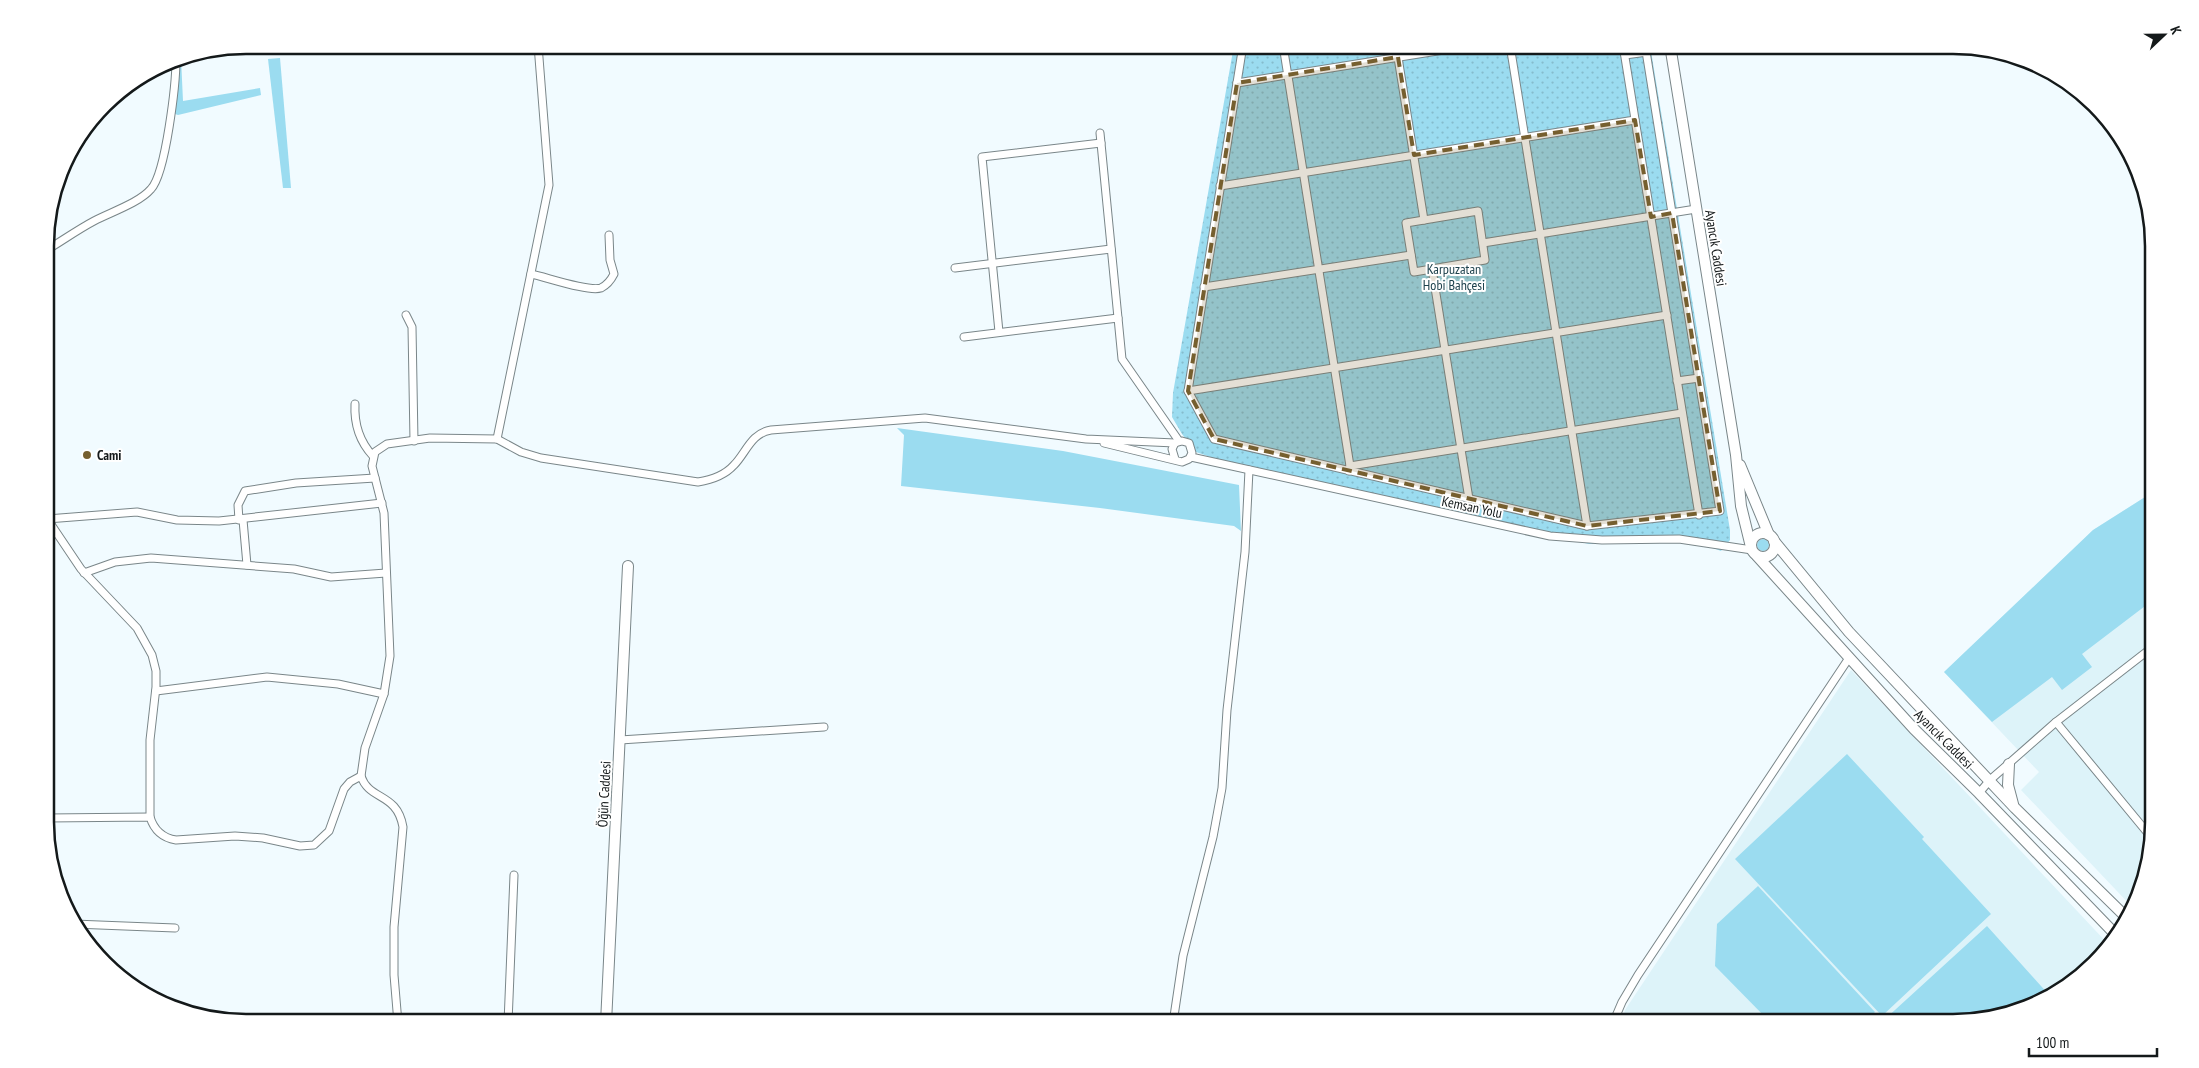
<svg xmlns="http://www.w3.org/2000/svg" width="2199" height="1068" font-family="'PT Sans Narrow',sans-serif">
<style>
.built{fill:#ddf3f9}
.grass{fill:#9bdcf0}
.garden{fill:url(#garden-dots)}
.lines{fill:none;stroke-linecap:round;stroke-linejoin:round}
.street-casing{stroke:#7a8689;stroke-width:9}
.secondary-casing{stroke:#7a8689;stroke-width:12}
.street{stroke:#fff;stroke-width:7}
.secondary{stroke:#fff;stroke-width:10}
.marked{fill:#765f2f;fill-opacity:0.2;stroke:#765f2f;stroke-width:4;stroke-dasharray:10 6;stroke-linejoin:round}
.poi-dot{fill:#765f2f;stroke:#fff;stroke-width:2}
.labels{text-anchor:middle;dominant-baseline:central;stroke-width:4;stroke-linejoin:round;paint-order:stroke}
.street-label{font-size:14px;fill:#14191a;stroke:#fff}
.park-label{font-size:14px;fill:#1e424d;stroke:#fff}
.poi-label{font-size:14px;font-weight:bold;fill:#14191a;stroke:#fff;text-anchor:start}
.rim{fill:none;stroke:#14191a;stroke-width:2.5}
</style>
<defs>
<pattern id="garden-dots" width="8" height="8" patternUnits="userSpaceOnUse" patternTransform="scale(1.25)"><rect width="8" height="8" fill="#9bdcf0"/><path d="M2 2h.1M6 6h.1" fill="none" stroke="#85bccd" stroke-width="1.8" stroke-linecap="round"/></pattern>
</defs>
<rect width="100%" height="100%" fill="#f1fbff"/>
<g class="built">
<polygon points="2153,492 2154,822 2134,909 2021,790 2039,772 1944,672 2093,530"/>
<polygon points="1851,670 2110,946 2104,954 2065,989 2018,1012 1966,1023 1621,1023 1625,1010"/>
</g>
<g class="grass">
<polygon points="181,58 183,101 260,88 261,95 178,115 172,113 175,59"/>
<polygon points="280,58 291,188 283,188 268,59"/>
<polygon points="897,428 1063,451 1239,485 1241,531 1234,526 1100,508 901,486 904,435"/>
<polygon points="2153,492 2153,600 2082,654 2092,667 2062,690 2052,677 1992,722 1944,672 2093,530"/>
<circle cx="1763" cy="545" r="6"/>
<polygon points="1847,754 1924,837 1922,839 1991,914 1882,1016 1735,859"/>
<polygon points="1758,886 1875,1012 1864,1023 1771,1023 1715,966 1717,924"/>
<path d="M1987,926L2050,996C2010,1028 1935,1023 1886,1023L1884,1020Z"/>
</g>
<polygon class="garden" points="1234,45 1650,45 1730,530 1730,540 1721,551 1683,537 1589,544 1219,460 1196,452 1182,434 1172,417 1173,393"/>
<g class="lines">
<defs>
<g id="street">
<polyline points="1243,45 1188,391 1214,439 1587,526 1720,511 1645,45"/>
<polyline points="1283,45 1350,466 1349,471"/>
<polyline points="1396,45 1424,220"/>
<polyline points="1510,45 1587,526"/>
<polyline points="1623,45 1699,515"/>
<polyline points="1625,55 1647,52"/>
<polyline points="1237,83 1475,45"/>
<polyline points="1100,133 1122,359 1179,441"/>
<polyline points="1220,186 1635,120"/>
<polygon points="1478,211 1485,260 1414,272 1406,223"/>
<polyline points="1483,243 1696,209"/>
<path d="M45,251C62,241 77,230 94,221C111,212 139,203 151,189C166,173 176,83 176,59"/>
<polyline points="955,268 1111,249"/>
<polyline points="1432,269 1469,499"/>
<path d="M531,274C546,277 588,292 601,288C607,285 611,280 614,274L610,260L609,235"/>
<polyline points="1204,287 1411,255"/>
<polyline points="406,315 412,327 414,441"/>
<polyline points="999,332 982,157 1101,143"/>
<polyline points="964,337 1118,318"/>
<polyline points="1677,381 1699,378"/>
<polyline points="1188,391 1667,315"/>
<path d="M355,404C354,424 359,441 373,456"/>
<polyline points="497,439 549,185 538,45"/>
<polyline points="1104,443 1182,462 1189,459 1192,453 1189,443 1182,441 1175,443 1172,449 1175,459"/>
<polyline points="1191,457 1550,536 1602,540 1679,539 1752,550"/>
<polyline points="1350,466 1682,413"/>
<polyline points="46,517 81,569 137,628 152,655 156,671 156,687 150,740 150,817"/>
<polyline points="47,519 137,512 177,520 219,521 382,503"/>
<polyline points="239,520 238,505 245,491 296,483 375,478"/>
<polyline points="243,520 247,565"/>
<polyline points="84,573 115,562 151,558 294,569 331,577 386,573"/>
<polyline points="156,691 267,677 338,684 384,694"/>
<polyline points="2056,722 2151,837"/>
<polyline points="620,740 824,727"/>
<polyline points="2152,765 2154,767"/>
<polyline points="1979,793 1990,780 2056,722 2154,646"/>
<path d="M47,818L150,817C154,830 163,838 176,840L235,836L263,838L300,846L314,845L329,831L344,789L350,782L361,776"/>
<polyline points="74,924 175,928"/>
<path d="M398,1023L394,975V927L403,827C397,792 369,801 361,776L365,748L384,694L390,656L384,513L372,466L375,452L387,444L430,438L497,439L521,452L541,458L698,482C711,480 725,475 734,465C746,453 751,433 771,430L925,418L1086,439L1175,443"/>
<polyline points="508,1023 514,875"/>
<polyline points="1173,1023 1183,956 1213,837 1222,788 1227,710 1245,552 1249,470"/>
<polyline points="1613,1023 1622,1002 1638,975 1849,658"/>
</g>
<g id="secondary">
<polyline points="1670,45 1736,455 1741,506 1751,547"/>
<polyline points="1740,465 1769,535"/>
<circle cx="1763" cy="545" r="12"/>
<polyline points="1774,541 1849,632 2015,808 2128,919"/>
<polyline points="1757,556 1914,729 1979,793 2117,936"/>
<polyline points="2009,764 2008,785 2013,804"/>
<polyline points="606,1023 628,566"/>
</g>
</defs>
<use href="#street" class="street-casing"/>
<use href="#secondary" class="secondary-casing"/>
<use href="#street" class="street"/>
<use href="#secondary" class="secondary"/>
</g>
<path class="marked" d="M1398,57L1414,155L1635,120L1651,217L1672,213L1720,511L1587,526L1214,439L1188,391L1237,83Z"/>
<circle class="poi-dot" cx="87" cy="455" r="5"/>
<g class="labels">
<g class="street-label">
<text transform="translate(1716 248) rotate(81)">Ayancık Caddesi</text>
<text transform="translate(1472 507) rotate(12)">Kemsan Yolu</text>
<text transform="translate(1944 739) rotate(45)">Ayancık Caddesi</text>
<text transform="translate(604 794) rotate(-87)">Öğün Caddesi</text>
</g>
<g class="park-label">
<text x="1454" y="269">Karpuzatan<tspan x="1454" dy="16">Hobi Bahçesi</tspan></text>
</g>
<g class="poi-label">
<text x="97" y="455">Cami</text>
</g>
</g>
<path d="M0 0H2199V1068H0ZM246 54H1953A192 192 0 0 1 2145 246V822A192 192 0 0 1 1953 1014H246A192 192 0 0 1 54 822V246A192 192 0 0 1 246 54Z" fill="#fff" fill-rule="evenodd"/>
<path class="rim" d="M246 54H1953A192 192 0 0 1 2145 246V822A192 192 0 0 1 1953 1014H246A192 192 0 0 1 54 822V246A192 192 0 0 1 246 54Z"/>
<g transform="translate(2164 35) rotate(68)" stroke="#ffffff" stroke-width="4" paint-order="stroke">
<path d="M0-4L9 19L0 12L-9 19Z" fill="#14191a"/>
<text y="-8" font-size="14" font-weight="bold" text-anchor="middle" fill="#14191a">K</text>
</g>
<path d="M2029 1048v8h128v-8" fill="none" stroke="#14191a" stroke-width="2.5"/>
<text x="2036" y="1048" font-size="15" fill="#14191a" stroke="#ffffff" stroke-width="4" paint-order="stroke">100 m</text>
</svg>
